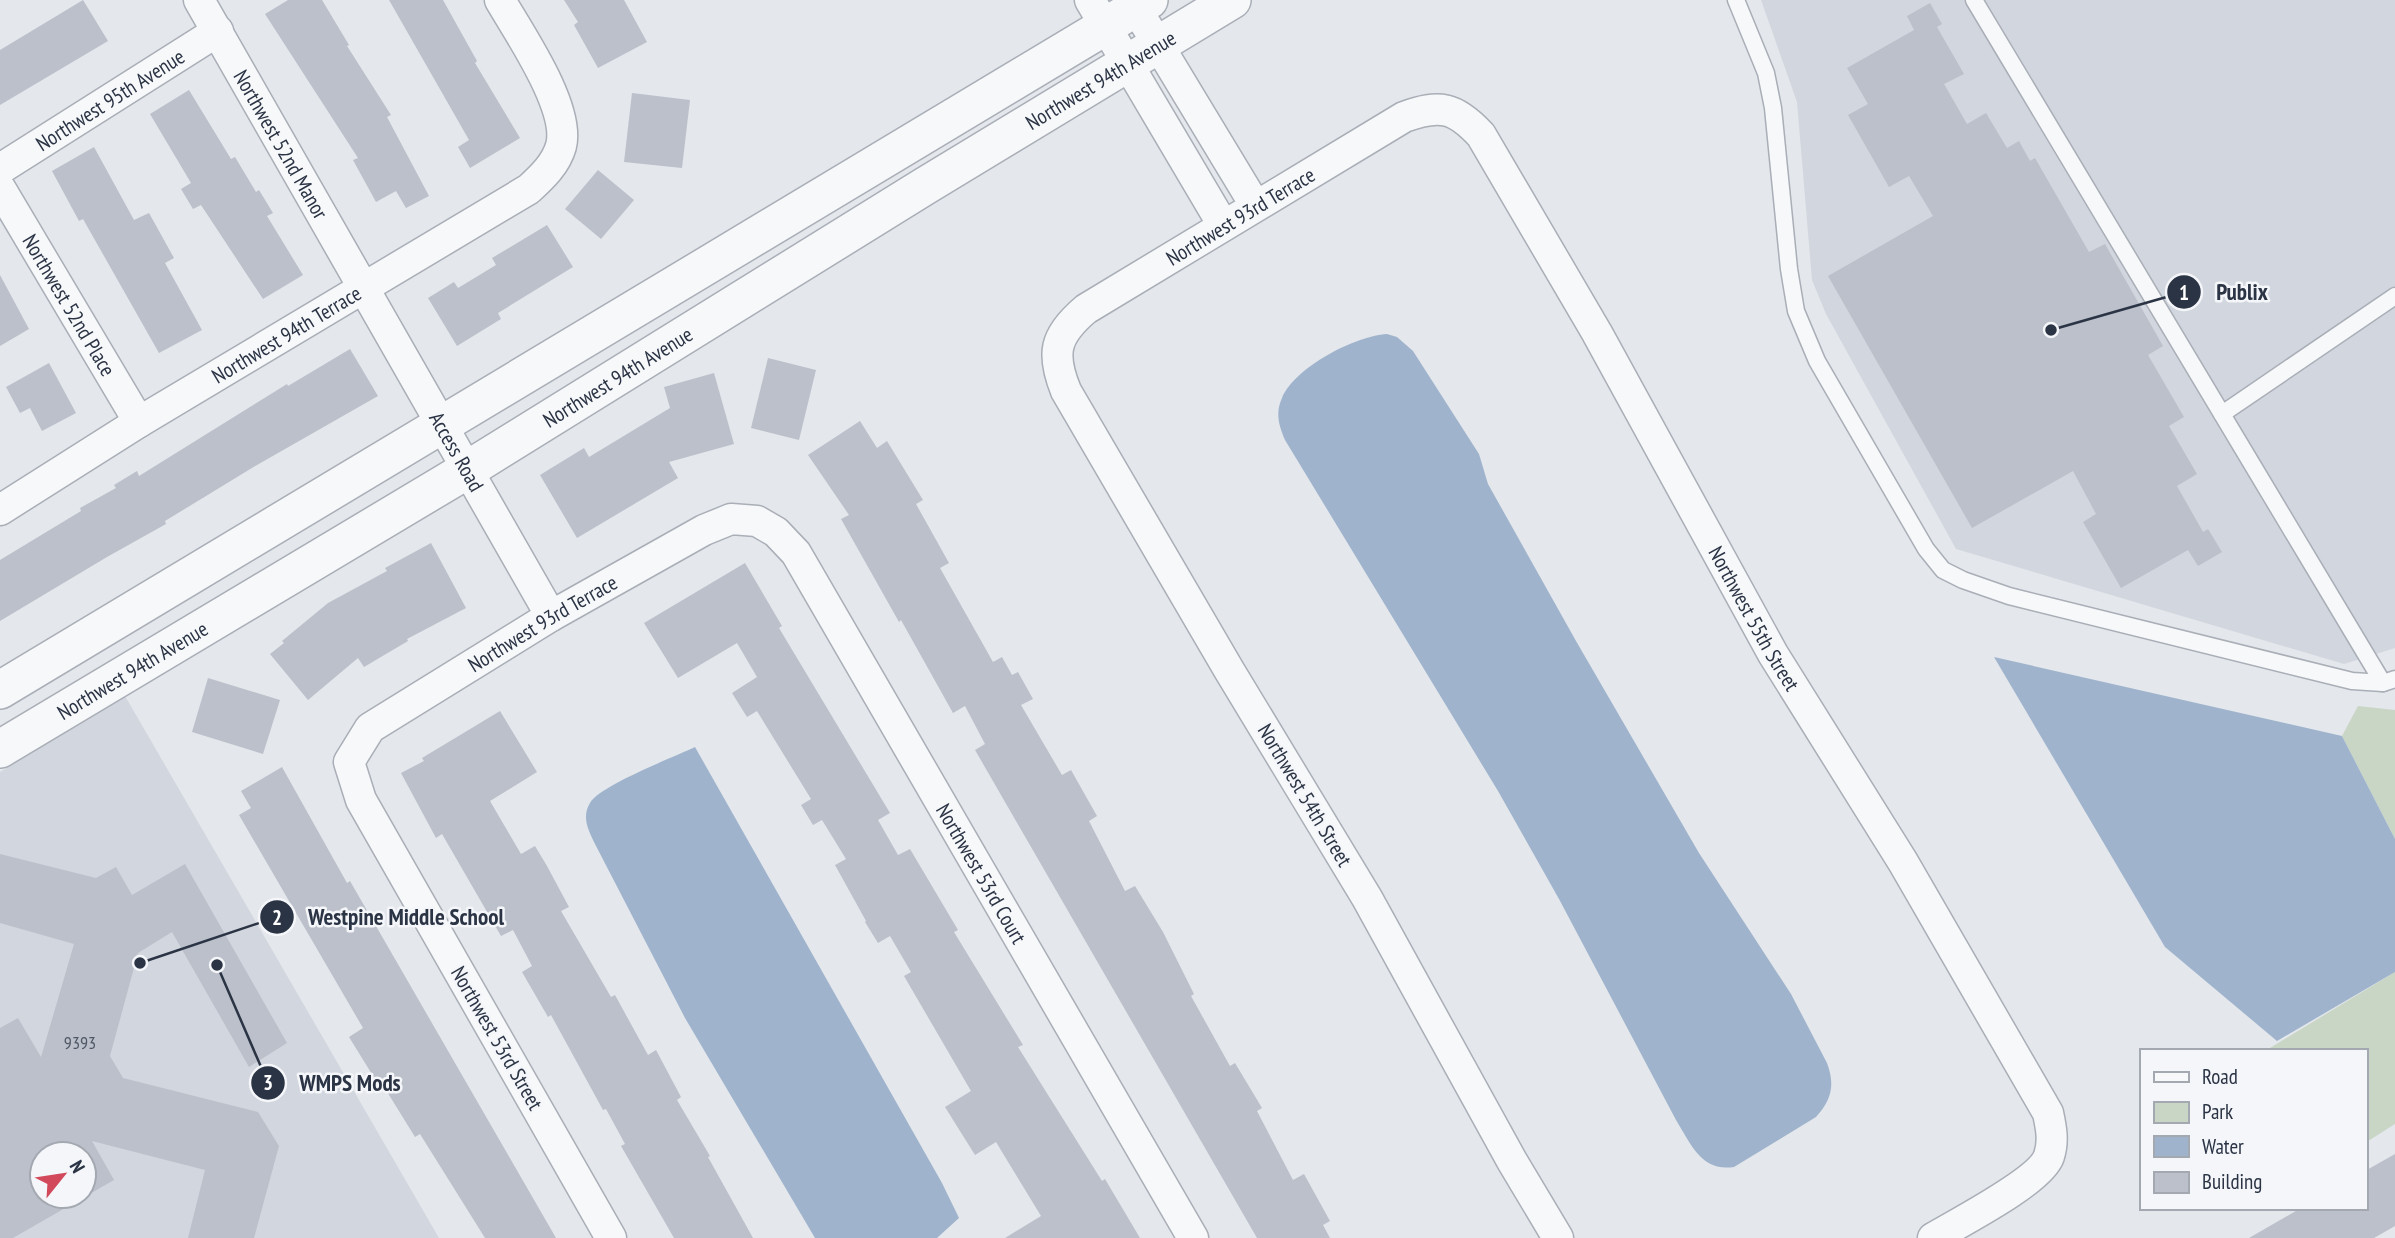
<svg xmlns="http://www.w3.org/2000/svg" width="2395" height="1238" font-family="'PT Sans Narrow',sans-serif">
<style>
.built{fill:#d2d6de;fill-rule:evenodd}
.green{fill:#c9d6c5}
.water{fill:#9fb4cc}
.building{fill:#bbc0ca;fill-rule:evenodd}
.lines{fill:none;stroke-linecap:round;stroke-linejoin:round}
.service-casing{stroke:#a9aeb7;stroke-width:19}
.minor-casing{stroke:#a9aeb7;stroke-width:33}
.tertiary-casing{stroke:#a9aeb7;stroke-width:40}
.service{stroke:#f7f8fa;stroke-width:16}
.minor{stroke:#f7f8fa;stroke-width:30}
.tertiary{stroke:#f7f8fa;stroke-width:37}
.labels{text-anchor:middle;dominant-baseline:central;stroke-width:5;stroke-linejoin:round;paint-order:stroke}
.number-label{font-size:18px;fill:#4f5766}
.street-label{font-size:21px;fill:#2b3445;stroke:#f4f6f9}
.leader{fill:none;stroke:#2b3445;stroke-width:2.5}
.callout-dot{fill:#2b3445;stroke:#f4f6f9;stroke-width:2.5}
.mark-label{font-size:21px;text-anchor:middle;font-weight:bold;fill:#fff}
.callout-label{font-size:23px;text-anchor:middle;font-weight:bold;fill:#2b3445;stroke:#f4f6f9;stroke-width:5;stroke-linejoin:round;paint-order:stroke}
</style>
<rect width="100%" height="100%" fill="#e4e7ec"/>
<g class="built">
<polygon points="1761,0 2395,0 2395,648 2344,664 1956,549 1826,314 1812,280 1797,102"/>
<path d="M125,696L439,1238H0V772ZM42,1154H84V1196H42Z"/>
</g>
<g class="green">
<polygon points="2358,706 2395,710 2395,839 2342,736"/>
<polygon points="2395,972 2395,1124 2365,1143 2365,1051 2265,1051"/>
</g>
<g class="water">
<path d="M1387,334L1397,337L1413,351L1479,454L1488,484L1576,641L1699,853L1791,994L1827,1063C1835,1084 1832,1100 1816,1117L1734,1167C1701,1172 1691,1144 1676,1120L1559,899L1498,791L1285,440C1279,426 1275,413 1282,398C1295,367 1355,336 1387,334Z"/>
<polygon points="1994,657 2342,736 2395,839 2395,972 2277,1041 2165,947"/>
<path d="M695,747L942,1183L959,1218L937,1238H815L685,1018L595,844C589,831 581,818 590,803C599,786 674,757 695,747Z"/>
</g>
<g class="building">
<polygon points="83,0 108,41 0,105 0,50"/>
<polygon points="288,0 322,0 349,45 347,46 391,115 387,117 429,196 406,208 396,191 376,202 353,160 358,158 265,14"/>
<polygon points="389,0 443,0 477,61 475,63 520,138 470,168 458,147 469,140"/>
<polygon points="564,0 624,0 647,42 598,68 574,25 578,22"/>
<polygon points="1930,3 1942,24 1937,27 1964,74 1944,84 1967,124 1986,113 2007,148 2019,141 2030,161 2035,158 2089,252 2105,244 2163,346 2148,355 2184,417 2169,426 2197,474 2177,486 2203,532 2208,529 2222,552 2198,566 2188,550 2121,588 2083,522 2096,514 2073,471 1972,528 1828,276 1933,216 1909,176 1889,187 1848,115 1868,104 1847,68 1914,30 1907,16"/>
<polygon points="189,90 231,159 235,157 256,192 259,190 273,213 267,216 303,275 263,299 201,205 193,209 181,189 191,183 150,114"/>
<polygon points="632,93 690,100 682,168 624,162"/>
<polygon points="94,147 134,220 149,213 174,258 165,263 202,330 159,353 83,219 79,221 52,171"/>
<polygon points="598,170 634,200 601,239 565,209"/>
<polygon points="547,225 573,267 498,313 501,319 457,346 428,298 454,282 458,288 496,265 492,258"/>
<polygon points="0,275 29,329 0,346"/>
<polygon points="350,349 378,396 257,465 165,521 166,524 107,557 0,621 0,560 81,511 80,508 116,488 114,485 137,471 139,476 287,384 288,386"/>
<polygon points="768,358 816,370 799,440 751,428"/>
<polygon points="49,363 76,413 42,431 30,408 20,413 6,387"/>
<polygon points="714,373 734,444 669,462 678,478 577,538 540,475 584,448 589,457 670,408 664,387"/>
<polygon points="860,421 877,448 887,441 923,500 916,504 949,563 940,568 993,662 1002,657 1012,675 1018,672 1033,699 1021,705 1062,775 1071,770 1097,816 1089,821 1125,891 1135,886 1163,932 1194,994 1191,996 1230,1066 1235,1063 1262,1108 1257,1111 1293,1180 1304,1174 1330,1221 1323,1225 1330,1238 1257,1238 975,750 985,744 965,706 953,713 901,620 899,622 841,519 849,515 808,455"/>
<polygon points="431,543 466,608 407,639 408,641 364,667 358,658 308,700 270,654 284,643 282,641 328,603 387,571 385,568"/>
<polygon points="745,563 782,626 779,628 890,813 878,820 898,855 910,849 958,930 954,932 1023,1045 1018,1047 1102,1181 1105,1179 1140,1238 1005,1238 1041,1216 996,1142 975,1155 945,1107 971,1091 904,976 911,972 890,936 878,943 865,922 866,921 835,865 846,859 822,820 813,825 801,805 811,799 757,711 747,717 732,693 757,677 737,643 678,678 644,623"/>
<polygon points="208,678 280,700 263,754 192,732"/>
<polygon points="500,711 537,772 490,801 521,854 535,846 547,866 569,907 561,911 611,997 615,995 648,1055 656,1050 681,1097 677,1100 710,1156 708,1157 753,1238 674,1238 621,1146 625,1144 606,1109 603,1110 551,1015 548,1017 522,972 532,966 513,930 501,936 442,834 436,838 401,773 424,761 422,758"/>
<polygon points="282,767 347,883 350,881 556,1238 485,1238 420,1134 415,1137 381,1082 378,1084 349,1037 363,1028 239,815 251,808 241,791"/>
<path d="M0,854L96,878L116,867L132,895L185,864L287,1043L249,1067L172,932L138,953L110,1056L123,1078L258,1112L279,1146L254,1238H188L205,1170L92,1141L114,1180L13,1238H0V1028L18,1018L41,1057L74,944L0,923ZM42,1154H84V1196H42Z"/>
<polygon points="2395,1154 2395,1226 2374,1238 2249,1238 2301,1208 2365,1208 2365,1171"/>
</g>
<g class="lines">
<defs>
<g id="service">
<polyline points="1736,0 1766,73 1773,108 1789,269 1796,311 1817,361 1926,549 1943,570 1963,580 2009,596 2352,681 2383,683 2395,679"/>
<polyline points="1974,0 2383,683"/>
<polyline points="2222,414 2395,296"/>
</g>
<g id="minor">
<path id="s1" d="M199,0L551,616"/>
<polyline points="1090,0 1223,225"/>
<polyline points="1131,0 1255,205"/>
<path id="s2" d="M0,169L218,31"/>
<path id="s3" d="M0,188L139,422"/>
<path id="s4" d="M0,510L139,422L529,189C542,177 556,164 561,146C571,108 519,33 500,0"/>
<path id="s5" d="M611,1238L361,800L349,762L370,728L551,616L704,530L731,519L757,521L776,532L796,553L1193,1238"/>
<path id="s6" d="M1558,1238L1512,1161L1367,898L1229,670L1066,391C1051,354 1054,336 1086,309L1404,117C1440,104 1455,107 1481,135L1597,333L1773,654L1903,862L2048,1113C2051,1127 2054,1141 2049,1156C2041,1181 1958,1223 1933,1238"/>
</g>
<g id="tertiary">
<polyline points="0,690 1149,0"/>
<path id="s7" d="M0,749L467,470L925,186L1232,0"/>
</g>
</defs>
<use href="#service" class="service-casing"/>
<use href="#minor" class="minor-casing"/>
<use href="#tertiary" class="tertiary-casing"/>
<use href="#service" class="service"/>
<use href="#minor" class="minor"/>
<use href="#tertiary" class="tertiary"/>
</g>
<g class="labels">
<g class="number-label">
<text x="80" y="1042">9393</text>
</g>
<g class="street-label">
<text stroke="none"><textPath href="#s7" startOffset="1288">Northwest 94th Avenue</textPath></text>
<text stroke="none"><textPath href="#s2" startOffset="130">Northwest 95th Avenue</textPath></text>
<text stroke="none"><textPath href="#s1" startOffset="166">Northwest 52nd Manor</textPath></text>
<text stroke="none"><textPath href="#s6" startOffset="1253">Northwest 93rd Terrace</textPath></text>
<text stroke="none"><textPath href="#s3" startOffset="136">Northwest 52nd Place</textPath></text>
<text stroke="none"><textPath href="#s4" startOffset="336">Northwest 94th Terrace</textPath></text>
<text stroke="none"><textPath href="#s7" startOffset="721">Northwest 94th Avenue</textPath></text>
<text stroke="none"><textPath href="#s1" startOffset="520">Access Road</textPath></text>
<text stroke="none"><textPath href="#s6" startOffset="2086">Northwest 55th Street</textPath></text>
<text stroke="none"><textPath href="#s5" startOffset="786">Northwest 93rd Terrace</textPath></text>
<text stroke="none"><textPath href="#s7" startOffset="154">Northwest 94th Avenue</textPath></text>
<text transform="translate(1305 795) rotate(59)">Northwest 54th Street</text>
<text stroke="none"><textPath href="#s5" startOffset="1449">Northwest 53rd Court</textPath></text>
<text transform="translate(497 1038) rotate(60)">Northwest 53rd Street</text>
</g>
</g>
<path class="leader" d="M2051 330L2184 292M140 963L277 917M217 965L268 1083"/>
<g class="callout-dot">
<circle cx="2051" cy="330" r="7"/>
<circle cx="140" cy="963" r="7"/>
<circle cx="217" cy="965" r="7"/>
<circle cx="2184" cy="292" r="18"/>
<circle cx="277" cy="917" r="18"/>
<circle cx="268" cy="1083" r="18"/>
</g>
<g class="mark-label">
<text x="2184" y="300">1</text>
<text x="277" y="925">2</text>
<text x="268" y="1090">3</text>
</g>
<g class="callout-label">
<text x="2242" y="300">Publix</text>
<text x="406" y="925">Westpine Middle School</text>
<text x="350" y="1091">WMPS Mods</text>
</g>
<rect x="2140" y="1049" width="228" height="161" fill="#f4f6f9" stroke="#a4a8b1" stroke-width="2"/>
<rect x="2154" y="1072" width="35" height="10" fill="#f7f8fa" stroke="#a4a8b1" stroke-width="2"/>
<text x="2202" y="1084" font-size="21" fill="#2b3445">Road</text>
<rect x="2154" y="1102" width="35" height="21" fill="#c9d6c5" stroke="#a4a8b1" stroke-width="2"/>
<text x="2202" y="1119" font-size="21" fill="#2b3445">Park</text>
<rect x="2154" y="1136" width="35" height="21" fill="#9fb4cc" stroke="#a4a8b1" stroke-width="2"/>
<text x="2202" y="1154" font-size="21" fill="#2b3445">Water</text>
<rect x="2154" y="1172" width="35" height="21" fill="#bbc0ca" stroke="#a4a8b1" stroke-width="2"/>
<text x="2202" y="1189" font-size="21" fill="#2b3445">Building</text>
<g transform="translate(63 1175) rotate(60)"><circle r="33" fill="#f4f6f9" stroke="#a4a8b1" stroke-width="2"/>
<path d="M0-5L12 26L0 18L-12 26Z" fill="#d1495b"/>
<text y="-10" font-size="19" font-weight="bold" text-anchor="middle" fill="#2b3445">N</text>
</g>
</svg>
